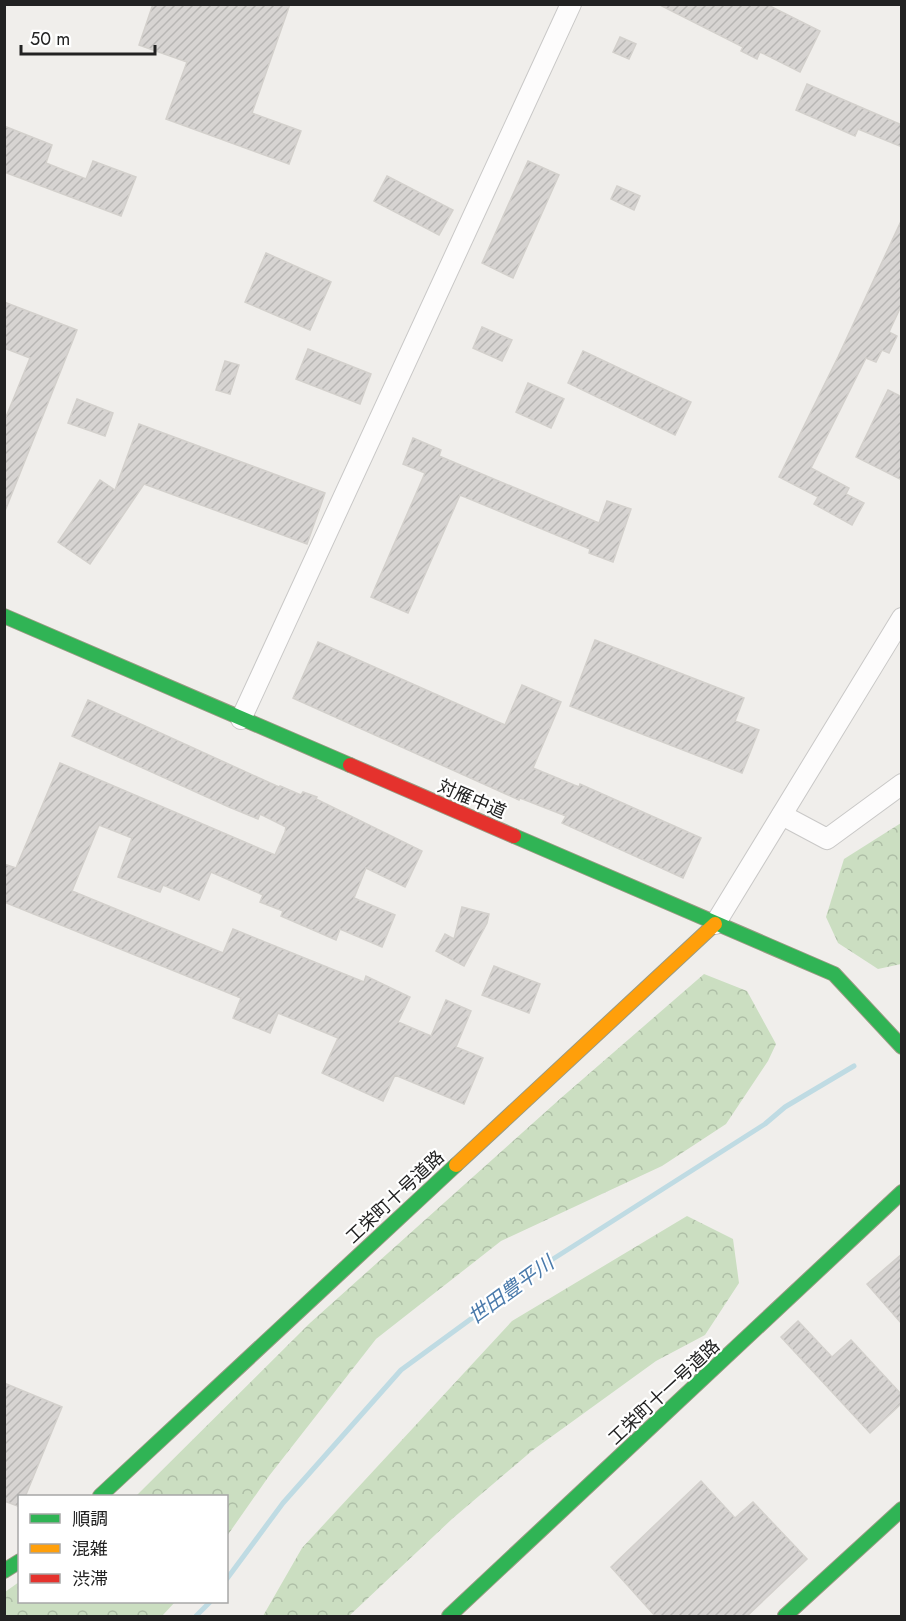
<svg xmlns="http://www.w3.org/2000/svg" width="906" height="1621" font-family="Jost,'Noto Sans JP',sans-serif">
<style>
.forest{fill:url(#forest-crowns)}
.lines{fill:none;stroke-linecap:round;stroke-linejoin:round}
.stream{stroke:#bfdbe3;stroke-width:5}
.building{fill:url(#building-hatch);stroke:#d3d0cc;stroke-width:1.5}
.street-casing{stroke:#c9c8c7;stroke-width:22}
.fast-casing{stroke:#999a82;stroke-width:16}
.slow-casing{stroke:#999a82;stroke-width:16}
.jam-casing{stroke:#999a82;stroke-width:16}
.street{stroke:#fdfcfc;stroke-width:20}
.fast{stroke:#30b455;stroke-width:14}
.slow{stroke:#ff9f0a;stroke-width:14}
.jam{stroke:#e5322d;stroke-width:14}
.labels{text-anchor:middle;dominant-baseline:central;stroke-width:4.5;stroke-linejoin:round;paint-order:stroke}
.street-label{font-size:18px;fill:#222;stroke:#fff}
.water-label{font-size:20px;font-style:italic;fill:#4a7aab;stroke:#fff}
</style>
<defs>
<pattern id="forest-crowns" width="20" height="18" patternUnits="userSpaceOnUse" patternTransform="scale(1.5)"><rect width="20" height="18" fill="#cbdec1"/><path d="M2 6a3 3 0 1 1 6 0M12 15a3 3 0 1 1 6 0" fill="none" stroke="#aebea6"/></pattern>
<pattern id="building-hatch" width="6" height="6" patternUnits="userSpaceOnUse" patternTransform="scale(1.5)"><rect width="6" height="6" fill="#d7d4d2"/><path d="M-1 1l2-2M0 6l6-6M5 7l2-2" fill="none" stroke="#b8b6b4"/></pattern>
</defs>
<rect width="100%" height="100%" fill="#f0eeeb"/>
<g class="forest">
<polygon points="901,823 901,964 878,969 838,943 826,917 844,859"/>
<polygon points="704,974 747,991 776,1044 768,1061 726,1124 662,1166 501,1241 376,1339 269,1476 227,1536 226,1496 136,1496 310,1323 561,1098"/>
<polygon points="687,1216 733,1239 739,1283 705,1335 656,1361 533,1450 452,1519 349,1616 263,1616 302,1548 512,1321"/>
<polygon points="19,1582 20,1602 175,1602 162,1616 5,1616 5,1592"/>
</g>
<g class="lines">
<g class="stream">
<polyline points="226,1580 283,1503 401,1370 553,1259 765,1124 785,1107 854,1066"/>
<polyline points="196,1616 210,1602"/>
</g>
</g>
<g class="building">
<polygon points="153,4 290,4 252,113 301,131 289,164 166,119 187,62 139,45"/>
<polygon points="658,4 766,4 820,31 800,72 760,52 757,59 741,51 743,47"/>
<polygon points="620,37 636,44 629,59 613,52"/>
<polygon points="807,84 902,125 902,147 858,129 855,136 796,110"/>
<polygon points="4,126 52,145 46,163 86,179 93,161 136,177 121,216 4,172"/>
<polygon points="528,161 559,175 513,278 482,263"/>
<polygon points="387,176 453,210 439,235 374,201"/>
<polygon points="617,186 640,196 634,210 611,199"/>
<polygon points="902,219 902,304 889,332 897,336 889,353 882,350 876,362 866,358 811,468 849,488 846,494 864,503 852,525 814,504 818,497 779,477 838,357"/>
<polygon points="266,253 331,282 310,330 245,302"/>
<polygon points="4,302 77,330 5,511 4,422 30,358 4,348"/>
<polygon points="482,327 512,340 502,361 473,348"/>
<polygon points="308,349 371,374 360,404 296,379"/>
<polygon points="583,351 691,402 675,435 568,383"/>
<polygon points="225,361 239,365 230,394 216,390"/>
<polygon points="528,383 564,399 551,428 516,412"/>
<polygon points="888,390 902,397 902,480 856,457"/>
<polygon points="77,399 113,413 105,436 68,423"/>
<polygon points="139,424 325,493 307,544 144,484 90,564 58,542 100,480 115,490"/>
<polygon points="413,438 441,450 439,456 599,523 607,501 631,509 613,562 589,553 590,549 460,495 408,613 371,597 425,473 403,464"/>
<polygon points="595,640 744,698 735,721 759,730 742,773 570,706"/>
<polygon points="318,642 505,725 522,685 561,702 533,768 579,787 580,784 701,838 683,878 562,823 566,816 520,798 519,800 293,698"/>
<polygon points="88,700 279,787 280,786 301,795 303,792 317,797 316,799 422,851 405,887 366,868 354,898 395,915 382,947 340,929 336,940 281,916 283,911 260,902 263,895 211,872 199,900 163,885 160,892 118,877 132,838 99,825 72,891 223,953 233,929 364,982 366,976 410,997 398,1022 431,1036 446,1000 471,1011 456,1047 483,1058 464,1104 395,1075 383,1101 322,1073 338,1038 278,1013 270,1033 233,1018 241,998 4,902 4,864 16,868 60,763 275,855 285,832 286,827 260,814 258,819 229,807 72,736"/>
<polygon points="462,907 489,914 487,923 464,966 436,951 445,934 454,939"/>
<polygon points="494,966 540,984 529,1013 482,995"/>
<polygon points="902,1254 902,1324 867,1284"/>
<polygon points="798,1321 832,1357 851,1340 902,1395 902,1403 870,1433 781,1337"/>
<polygon points="4,1383 62,1407 25,1497 20,1497 20,1507 4,1501"/>
<polygon points="701,1481 735,1518 753,1502 807,1559 746,1617 656,1617 611,1567"/>
</g>
<g class="lines">
<defs>
<g id="street">
<polyline points="241,719 571,4"/>
<polyline points="782,815 827,839 902,784"/>
<polyline points="715,924 902,618"/>
</g>
<g id="fast">
<polyline points="4,616 350,765"/>
<polyline points="514,836 834,974 902,1047"/>
<polyline points="100,1496 456,1165"/>
<polyline points="4,1571 20,1561"/>
<polyline points="449,1616 902,1192"/>
<polyline points="785,1616 902,1509"/>
</g>
<polyline id="slow" points="456,1165 715,924"/>
<polyline id="jam" points="350,765 514,836"/>
</defs>
<use href="#street" class="street-casing"/>
<use href="#fast" class="fast-casing"/>
<use href="#slow" class="slow-casing"/>
<use href="#jam" class="jam-casing"/>
<use href="#street" class="street"/>
<use href="#fast" class="fast"/>
<use href="#slow" class="slow"/>
<use href="#jam" class="jam"/>
</g>
<g class="labels">
<g class="street-label">
<text transform="translate(472 799) rotate(23)">対雁中道</text>
<text transform="translate(395 1197) rotate(-43)">工栄町十号道路</text>
<text transform="translate(664 1392) rotate(-43)">工栄町十一号道路</text>
</g>
<g class="water-label">
<text transform="translate(511 1290) rotate(-36)">世田豊平川</text>
</g>
</g>
<rect width="906" height="1621" fill="none" stroke="#222222" stroke-width="12"/>
<rect x="18" y="1495" width="210" height="108" fill="#ffffff" stroke="#a7a7a7" stroke-width="1.5"/>
<rect x="30" y="1514" width="30" height="9" fill="#30b455" stroke="#a7a7a7" stroke-width="1.5"/>
<text x="72" y="1525" font-size="18" fill="#222222">順調</text>
<rect x="30" y="1544" width="30" height="9" fill="#ff9f0a" stroke="#a7a7a7" stroke-width="1.5"/>
<text x="72" y="1555" font-size="18" fill="#222222">混雑</text>
<rect x="30" y="1574" width="30" height="9" fill="#e5322d" stroke="#a7a7a7" stroke-width="1.5"/>
<text x="72" y="1585" font-size="18" fill="#222222">渋滞</text>
<path d="M21 45v9h134v-9" fill="none" stroke="#222222" stroke-width="3"/>
<text x="30" y="45" font-size="18" fill="#222222" stroke="#ffffff" stroke-width="4.5" paint-order="stroke">50 m</text>
</svg>
